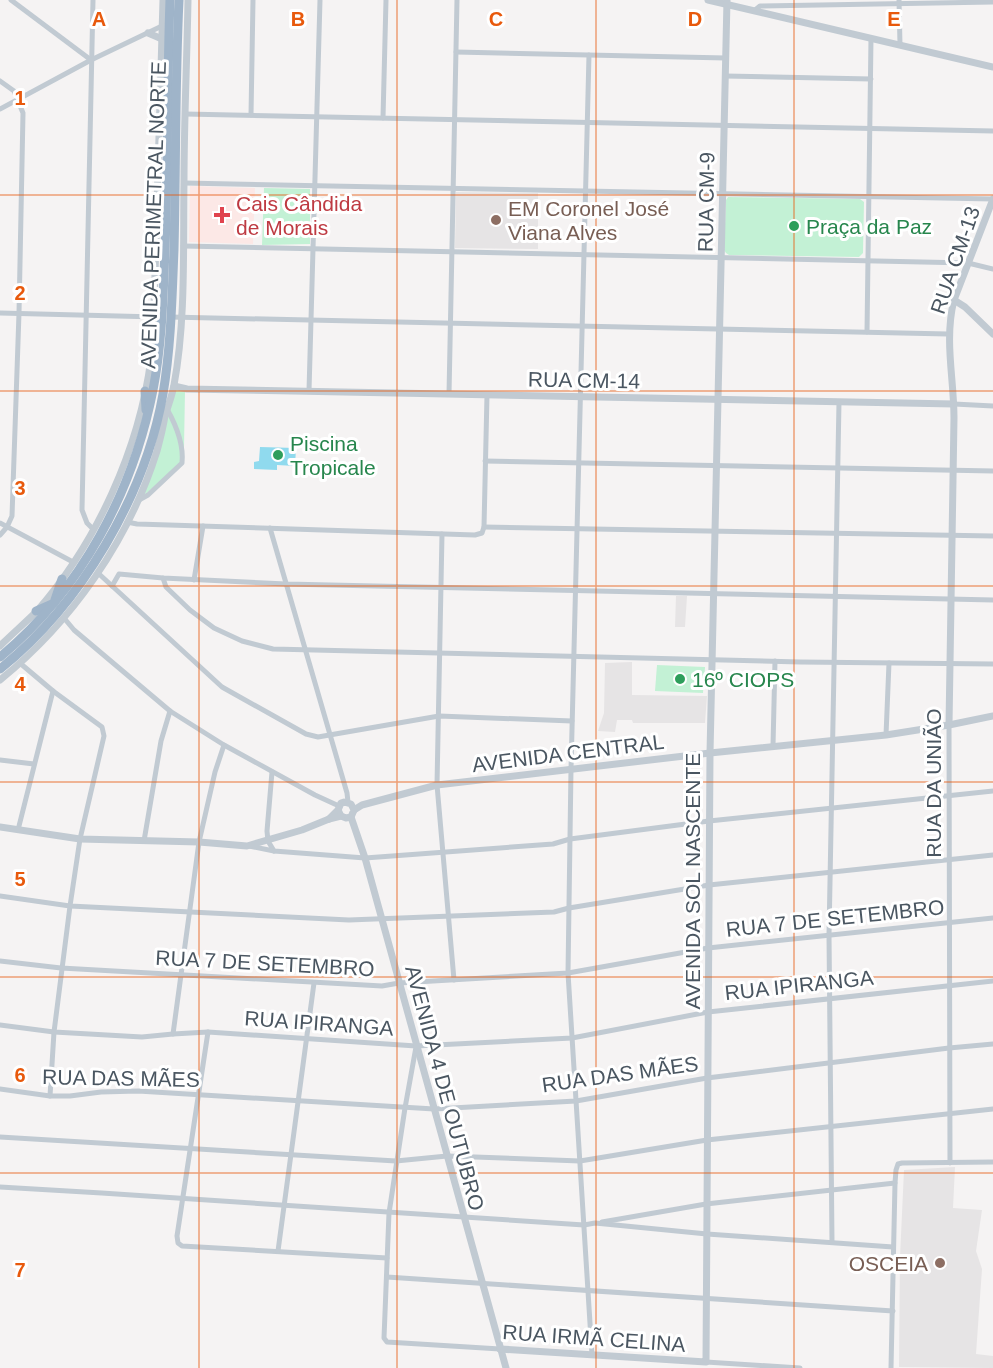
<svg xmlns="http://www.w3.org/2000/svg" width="993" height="1368" font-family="Arial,sans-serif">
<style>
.education{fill:#e6e4e5}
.medical{fill:#fce8e6}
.green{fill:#c3f1d5}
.water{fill:#90daee}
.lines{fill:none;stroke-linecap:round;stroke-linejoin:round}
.minor{stroke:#c1cad2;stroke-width:5}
.tertiary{stroke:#c1cad2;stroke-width:7}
.trunk{stroke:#9fb4c9;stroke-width:9}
.grid{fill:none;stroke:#e8590c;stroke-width:1.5;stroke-opacity:0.55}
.health-dot{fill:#e0444e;stroke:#fff;stroke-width:2}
.education-dot{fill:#8d6e63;stroke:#fff;stroke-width:2}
.leisure-dot{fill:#2e9e5b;stroke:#fff;stroke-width:2}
.labels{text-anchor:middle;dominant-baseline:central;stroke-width:6;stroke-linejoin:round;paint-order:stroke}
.street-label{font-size:21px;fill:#4a5661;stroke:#fff}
.health-label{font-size:21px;fill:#be3a42;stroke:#fff;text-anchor:start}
.education-label{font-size:21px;fill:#785e54;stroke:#fff;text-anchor:start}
.leisure-label{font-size:21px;fill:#27864d;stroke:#fff;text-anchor:start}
.grid-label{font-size:20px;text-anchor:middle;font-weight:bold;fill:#e8590c;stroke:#fff;stroke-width:6;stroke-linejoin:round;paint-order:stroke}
</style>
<rect width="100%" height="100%" fill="#f5f3f3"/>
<g class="education">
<polygon points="456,192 538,193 538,249 455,248"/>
<polygon points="676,596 687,596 685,627 675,627"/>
<polygon points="632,662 632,695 707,696 705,723 633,723 632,720 617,720 615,732 598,731 604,713 605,663"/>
<polygon points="955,1167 953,1208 982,1210 976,1251 982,1269 976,1354 993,1356 993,1368 899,1367 900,1257 904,1170"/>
</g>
<polygon class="medical" points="190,186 255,188 253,244 189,242"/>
<g class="green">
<polygon points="264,188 310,189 310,244 262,245"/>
<polygon points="728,197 860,199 864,202 863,253 859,257 729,255 726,253 724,250 726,200"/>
<polygon points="174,386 185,391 184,447 182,463 137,501 157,451"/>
<polygon points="657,665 705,667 703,693 655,691"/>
</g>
<polygon class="water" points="260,447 296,448 295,466 277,465 277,470 254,469 254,462 259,461"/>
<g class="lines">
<g class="minor">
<polyline points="11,0 91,60"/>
<polyline points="93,0 82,510 87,523 93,529"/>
<polyline points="899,0 900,45"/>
<polyline points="754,11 760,6 993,2"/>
<polyline points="456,52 726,58"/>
<polyline points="589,55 571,769 568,973 592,1355"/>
<polyline points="725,76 871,79"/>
<polyline points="0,81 14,91 23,113 19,313 12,516 7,527 0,535"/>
<polyline points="0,109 91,60 164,25"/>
<polyline points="185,114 993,131"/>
<polyline points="251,115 253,0"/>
<polyline points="383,118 386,0"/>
<polyline points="184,183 993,199"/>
<polyline points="183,246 968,263 993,269"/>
<polyline points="0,313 157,317"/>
<polyline points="170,317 948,334"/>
<polyline points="867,332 871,38"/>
<polyline points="309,391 320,0"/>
<polyline points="449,394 457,0"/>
<polyline points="954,404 993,406"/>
<polyline points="485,461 993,471"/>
<path d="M139,500L148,495L182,463C184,444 176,425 167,409"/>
<polyline points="127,522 137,524 475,535 482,533 484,527 487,395"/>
<polyline points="0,523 73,562"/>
<polyline points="484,527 993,536"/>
<polyline points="270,528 347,793 348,802"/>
<polyline points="442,534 437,785 454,980"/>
<polyline points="98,573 222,687 306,734 318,737 439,716 572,721"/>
<polyline points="163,578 166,587 190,610 214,628 242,641 273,649 800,662 993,664"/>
<polyline points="194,580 203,526"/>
<polyline points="112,586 119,574 163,578 286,584 993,600"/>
<polyline points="64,618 74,630 170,711 224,745 315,795 339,806"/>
<polyline points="21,664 53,691 102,727 104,736 80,839 70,906 54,1032 50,1096"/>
<polyline points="949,725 950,1163"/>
<polyline points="886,735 889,663"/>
<polyline points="773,746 775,661"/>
<polyline points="0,760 34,764"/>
<polyline points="272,772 267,831 268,841 274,851"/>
<polyline points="18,830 53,691"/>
<polyline points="144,841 161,741 170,711"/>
<polyline points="249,846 274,851 365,858 553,844 570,839 709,821 993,791"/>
<polyline points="0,896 70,906 349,920 554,912 569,908 709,885 993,855"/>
<polyline points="0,961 61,968 382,986 399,983 568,973 708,948 993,918"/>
<polyline points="0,1025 54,1032 142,1037 173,1034 208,1032 416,1046 572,1038 708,1012 993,981"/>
<polyline points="208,1032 177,1236 178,1243 182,1246 387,1258"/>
<polyline points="173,1034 199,842 215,772 224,745"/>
<polyline points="416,1047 405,1108 389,1213 384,1338 387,1342 500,1349"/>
<polyline points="0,1089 50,1096 70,1096 101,1092 138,1091 434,1109 576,1101 707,1078 949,1048 993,1044"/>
<polyline points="0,1137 396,1161 447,1156 580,1161 707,1140 993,1109"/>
<path d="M0,1187C195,1198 390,1213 584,1225L595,1223L707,1234L893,1247"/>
<polyline points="602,1222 706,1204 895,1183"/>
<polyline points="832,1242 829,935 839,402"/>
<polyline points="278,1251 314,983"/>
<polyline points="387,1277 893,1311"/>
<polyline points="706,1362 800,1368"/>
<polyline points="891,1368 895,1183 896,1170 898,1164 902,1163 993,1162"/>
</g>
<g class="tertiary">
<polyline points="708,0 993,67"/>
<polyline points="148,33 162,39"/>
<polyline points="954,300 965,307 993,334"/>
<polyline points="174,386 187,389 954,404"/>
<path d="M0,646C12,634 25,623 37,611C97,542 139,450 151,359C153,342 153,325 154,308L163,0"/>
<path d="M0,680C72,622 129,540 157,451C160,440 163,428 165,416C168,406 172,396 174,385C186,321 183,247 184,182C184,121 187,60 188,0"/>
<path d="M949,725C951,623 953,521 954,418C954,378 944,340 954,300L993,199"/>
<polyline points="354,810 362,805 437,785 710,753 886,735 949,725 993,716"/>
<polyline points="351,817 365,858 506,1368"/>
<polyline points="329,819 338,810 341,803 344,802 351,804 354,810 351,817 346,818 341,816 338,810"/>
<polyline points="0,827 80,839 199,842 247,846 302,830 329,819 341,816"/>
<polyline points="500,1349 706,1362 710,753 727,0"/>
</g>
<g class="trunk">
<polyline points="145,391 146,410"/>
<polyline points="36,611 54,603 62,579"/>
<path d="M0,657C81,590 133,492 153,390C162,344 163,297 165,250C168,167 167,83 170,0"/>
<path d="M0,669C81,604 145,496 163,394C171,346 172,298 174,249C176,166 175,83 179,0"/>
</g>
</g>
<path class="grid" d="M199,0V1368M397,0V1368M596,0V1368M794,0V1368M0,195H993M0,391H993M0,586H993M0,782H993M0,977H993M0,1173H993"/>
<path class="health-dot" d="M219 206h6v6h6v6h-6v6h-6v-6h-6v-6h6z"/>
<g class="education-dot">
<circle cx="496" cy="220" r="6"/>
<circle cx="940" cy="1263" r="6"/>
</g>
<g class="leisure-dot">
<circle cx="794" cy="226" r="6"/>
<circle cx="278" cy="455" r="6"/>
<circle cx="680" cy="679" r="6"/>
</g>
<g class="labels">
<g class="street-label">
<text transform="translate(706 202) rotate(-89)">RUA CM-9</text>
<text transform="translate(153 215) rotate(-88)">AVENIDA PERIMETRAL NORTE</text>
<text transform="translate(955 260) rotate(-71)">RUA CM-13</text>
<text transform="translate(584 380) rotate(1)">RUA CM-14</text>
<text transform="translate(568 753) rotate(-7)">AVENIDA CENTRAL</text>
<text transform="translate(933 783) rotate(-90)">RUA DA UNIÃO</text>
<text transform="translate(692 881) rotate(-90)">AVENIDA SOL NASCENTE</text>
<text transform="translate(835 918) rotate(-6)">RUA 7 DE SETEMBRO</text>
<text transform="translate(265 963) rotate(3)">RUA 7 DE SETEMBRO</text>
<text transform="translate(799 985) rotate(-6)">RUA IPIRANGA</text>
<text transform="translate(319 1023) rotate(4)">RUA IPIRANGA</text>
<text transform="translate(620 1074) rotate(-8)">RUA DAS MÃES</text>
<text transform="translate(121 1078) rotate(1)">RUA DAS MÃES</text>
<text transform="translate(445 1088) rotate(75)">AVENIDA 4 DE OUTUBRO</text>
<text transform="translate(594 1338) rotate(4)">RUA IRMÃ CELINA</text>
</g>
<g class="health-label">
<text x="236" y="203">Cais Cândida<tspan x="236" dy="24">de Morais</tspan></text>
</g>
<g class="education-label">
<text x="508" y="208">EM Coronel José<tspan x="508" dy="24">Viana Alves</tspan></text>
<text x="928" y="1263" text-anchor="end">OSCEIA</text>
</g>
<g class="leisure-label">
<text x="806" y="226">Praça da Paz</text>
<text x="290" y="443">Piscina<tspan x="290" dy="24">Tropicale</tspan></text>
<text x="692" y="679">16º CIOPS</text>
</g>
</g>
<g class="grid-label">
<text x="99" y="26">A</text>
<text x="298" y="26">B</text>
<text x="496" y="26">C</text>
<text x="695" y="26">D</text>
<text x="894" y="26">E</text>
<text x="20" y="105">1</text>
<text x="20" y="300">2</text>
<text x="20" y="495">3</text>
<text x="20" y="691">4</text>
<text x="20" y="886">5</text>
<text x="20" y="1082">6</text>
<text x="20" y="1277">7</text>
</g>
</svg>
